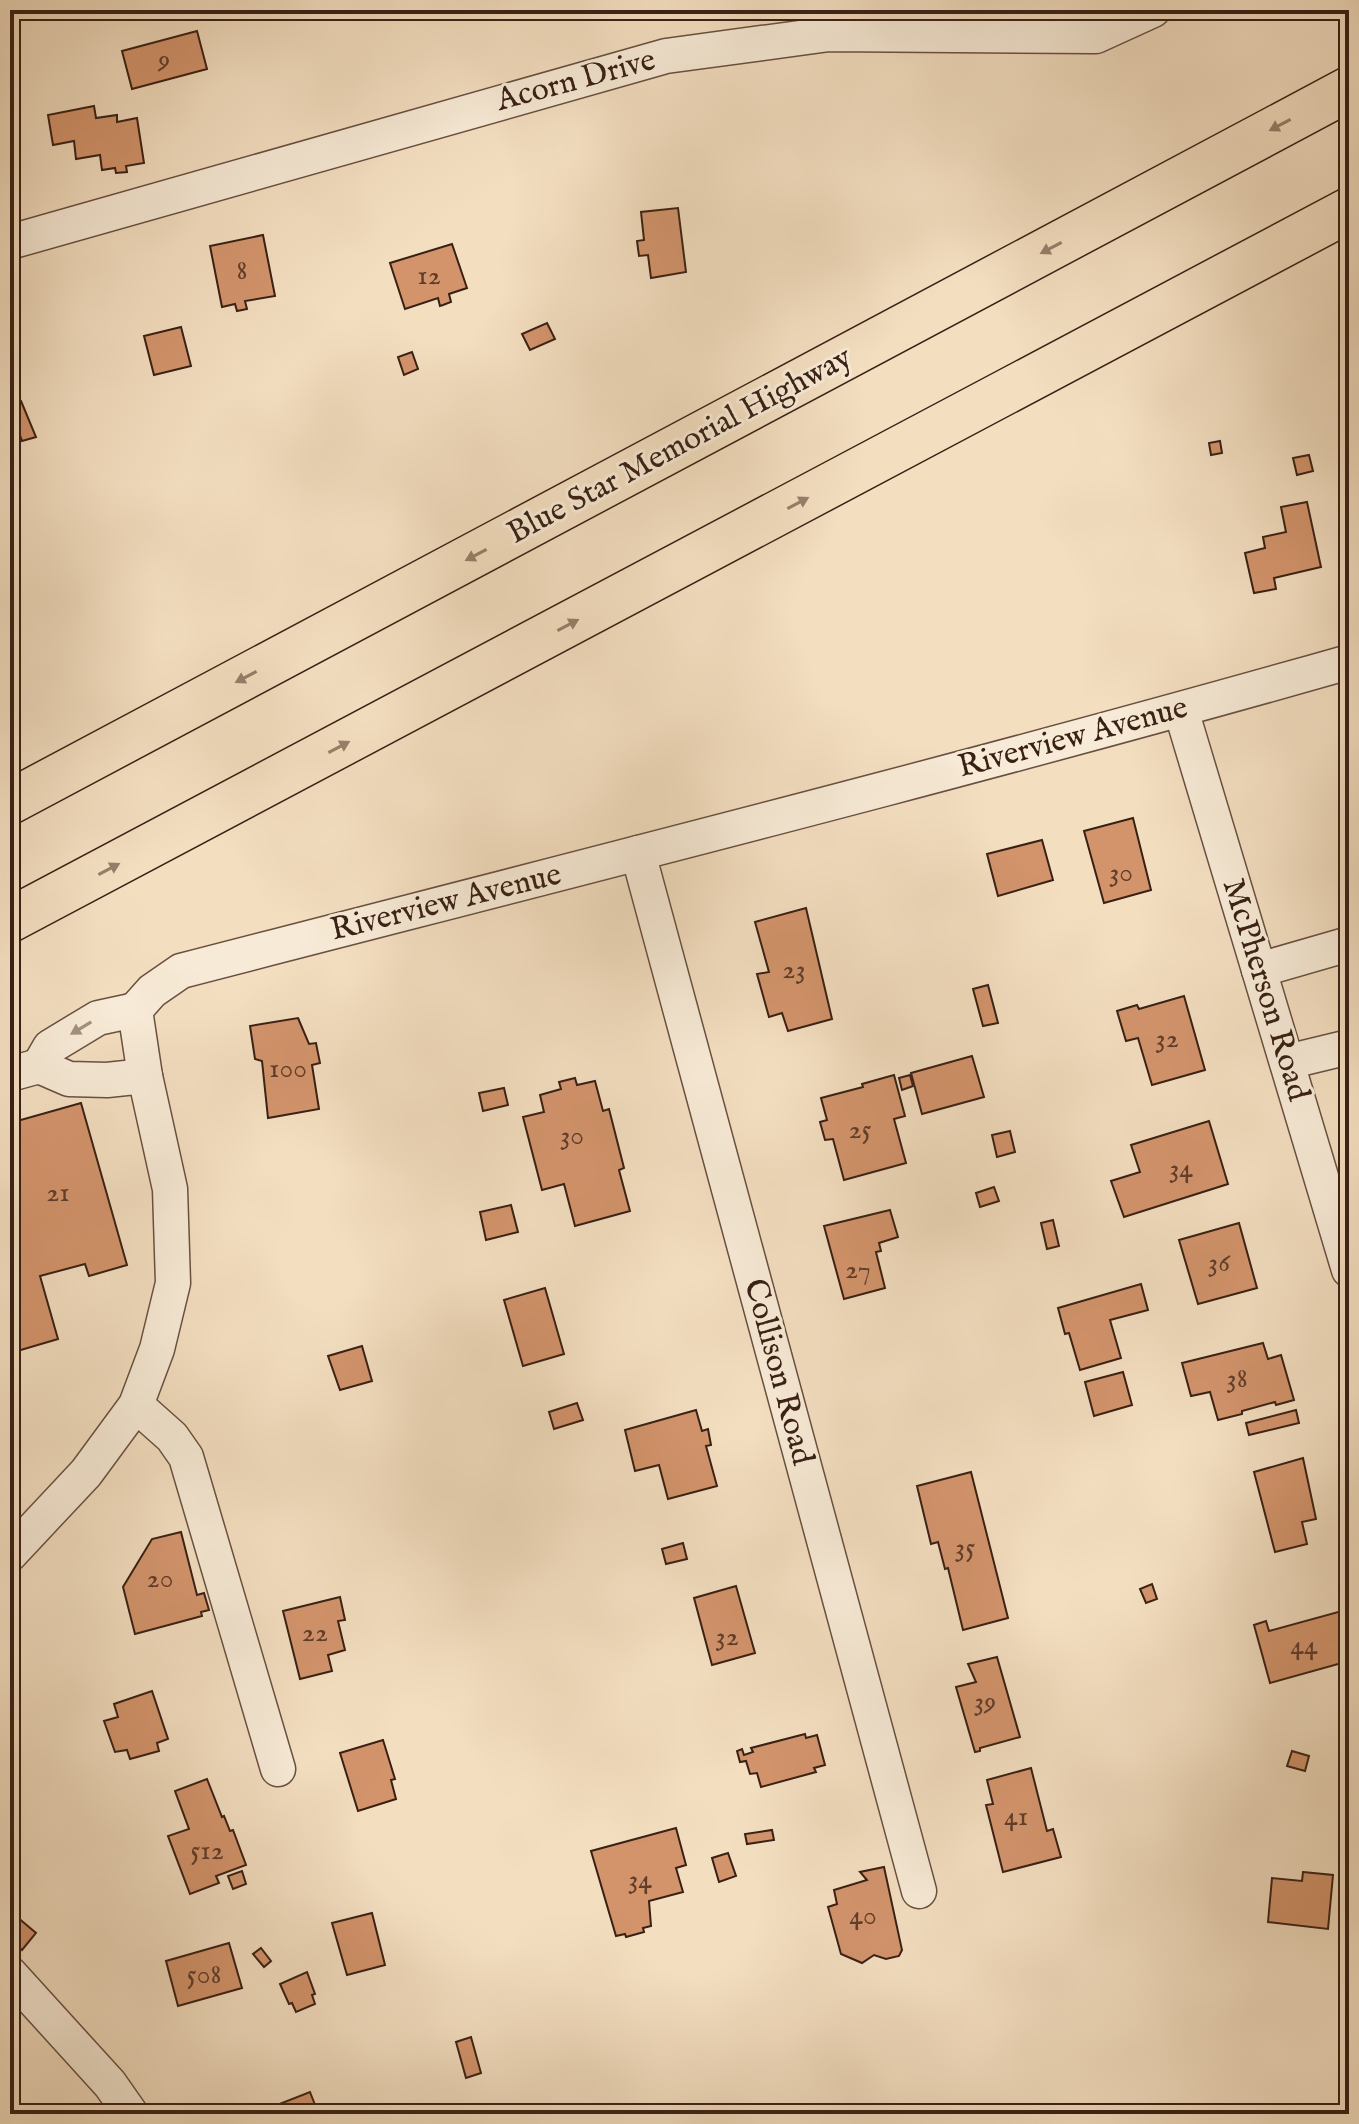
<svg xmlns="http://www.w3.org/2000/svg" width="1359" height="2124" font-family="'IM FELL English',serif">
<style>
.building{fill:#d3946c;stroke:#392015;stroke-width:2}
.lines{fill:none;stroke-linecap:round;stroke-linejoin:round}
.minor-casing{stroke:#685040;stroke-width:37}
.highway-casing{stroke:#392015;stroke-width:47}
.minor{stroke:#f7ead6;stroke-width:34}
.highway{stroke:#f3dec0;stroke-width:44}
.oneway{fill:#967f6a}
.oneway2{fill:#a28f7f}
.labels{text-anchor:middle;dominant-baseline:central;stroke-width:6;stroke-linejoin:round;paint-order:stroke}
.number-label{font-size:28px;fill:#603d2b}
.street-label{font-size:32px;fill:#392015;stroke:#f7ead6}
</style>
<rect width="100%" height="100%" fill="#f3dec0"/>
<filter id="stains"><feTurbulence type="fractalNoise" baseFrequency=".0025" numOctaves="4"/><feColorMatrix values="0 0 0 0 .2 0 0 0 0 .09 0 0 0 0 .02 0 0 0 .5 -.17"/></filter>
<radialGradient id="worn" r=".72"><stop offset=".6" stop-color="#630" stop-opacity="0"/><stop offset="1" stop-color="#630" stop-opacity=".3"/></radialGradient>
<g class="building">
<polygon points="197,31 207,69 132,89 122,51"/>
<polygon points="94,106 96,118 117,115 117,122 137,118 144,163 126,166 127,172 116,173 115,168 102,170 100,155 76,159 74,141 53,145 48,115"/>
<polygon points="678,208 686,272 651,278 648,255 639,256 637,241 644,240 641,212"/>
<polygon points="263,235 275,296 245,301 247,309 237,311 235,304 222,307 210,246"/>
<polygon points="452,244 467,288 449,294 451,302 443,305 440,306 438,298 405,309 390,263"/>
<polygon points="547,323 555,339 530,350 522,334"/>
<polygon points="181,327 191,366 154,375 144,336"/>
<polygon points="412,352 418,369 404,375 398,357"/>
<polygon points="21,401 36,437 22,441 10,406 10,404"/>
<polygon points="1220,441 1222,453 1211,455 1209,443"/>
<polygon points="1309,455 1313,471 1297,475 1293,458"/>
<polygon points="1307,502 1321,567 1274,578 1276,589 1254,593 1245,553 1265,548 1263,537 1286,532 1281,507"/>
<polygon points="1133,818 1151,890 1104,903 1084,831"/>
<polygon points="1042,840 1053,880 998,896 987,854"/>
<polygon points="806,908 832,1019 788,1031 782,1013 769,1017 757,974 769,972 755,922"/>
<polygon points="988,985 998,1023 983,1026 973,989"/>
<polygon points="1184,996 1205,1070 1152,1085 1138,1038 1126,1041 1117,1011 1137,1005 1139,1009"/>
<polygon points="298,1018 309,1044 316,1043 320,1063 312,1065 319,1109 268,1118 262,1061 255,1059 250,1026"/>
<polygon points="972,1056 984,1097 922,1114 911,1073"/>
<polygon points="894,1075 905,1116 894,1119 906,1163 844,1180 833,1139 825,1140 820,1122 827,1120 821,1098 863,1087 862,1084"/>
<polygon points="910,1075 913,1086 902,1090 899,1078"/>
<polygon points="575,1078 577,1085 595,1081 603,1111 609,1109 624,1168 619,1170 630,1211 575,1226 564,1184 542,1190 523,1117 544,1112 540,1095 561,1089 559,1082"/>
<polygon points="504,1088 508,1105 483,1111 479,1093"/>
<polygon points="81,1103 127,1265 89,1276 85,1264 40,1276 58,1339 14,1352 10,1338 10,1123"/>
<polygon points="1209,1121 1228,1184 1124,1217 1111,1181 1140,1172 1131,1145"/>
<polygon points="1010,1131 1015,1152 997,1157 992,1135"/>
<polygon points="994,1187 999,1201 980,1207 976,1193"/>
<polygon points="511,1205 518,1232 486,1240 480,1212"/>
<polygon points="890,1210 898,1237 879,1243 881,1251 876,1252 885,1288 844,1299 824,1226"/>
<polygon points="1053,1220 1059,1246 1047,1249 1041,1223"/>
<polygon points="1239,1223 1257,1288 1198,1304 1179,1240"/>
<polygon points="1141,1284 1148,1310 1110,1320 1121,1358 1080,1370 1069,1333 1065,1334 1058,1308"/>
<polygon points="545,1288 564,1354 523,1366 504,1300"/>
<polygon points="1263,1343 1268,1359 1281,1355 1294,1400 1276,1405 1275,1402 1242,1411 1242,1414 1218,1420 1210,1392 1191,1396 1182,1363"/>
<polygon points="362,1346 372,1381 340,1390 328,1356"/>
<polygon points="1123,1372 1132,1405 1094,1416 1085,1382"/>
<polygon points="577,1403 583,1420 554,1429 549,1412"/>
<polygon points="696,1410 702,1431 708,1429 711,1445 706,1446 717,1486 668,1499 659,1465 635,1471 625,1430"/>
<polygon points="1296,1410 1299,1423 1249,1435 1246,1423"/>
<polygon points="1303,1458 1316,1519 1302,1522 1307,1544 1275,1552 1254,1472"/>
<polygon points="971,1472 1008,1618 963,1630 948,1568 945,1569 938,1542 931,1544 917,1486"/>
<polygon points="181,1532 197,1595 204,1593 209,1610 201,1612 202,1616 135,1634 123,1587 152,1539"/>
<polygon points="683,1543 687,1559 666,1564 662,1549"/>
<polygon points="1152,1584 1157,1599 1146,1603 1140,1589"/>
<polygon points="736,1586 755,1653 712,1665 694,1598"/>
<polygon points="340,1597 345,1620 338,1621 345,1650 328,1655 332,1671 300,1679 283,1611"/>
<polygon points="1349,1609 1349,1661 1270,1683 1254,1625 1266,1621 1269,1631"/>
<polygon points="997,1657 1020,1737 980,1748 980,1751 975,1752 956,1687 976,1682 968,1664"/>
<polygon points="152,1691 168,1739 157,1743 159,1751 130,1759 127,1750 115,1752 104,1721 118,1717 114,1704"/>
<polygon points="805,1734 806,1738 817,1735 825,1765 814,1768 816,1772 761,1787 757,1773 750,1774 746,1761 740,1762 737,1751 742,1749 744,1755 753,1752 751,1748"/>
<polygon points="383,1740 395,1779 391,1780 396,1799 358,1811 340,1753"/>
<polygon points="1292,1751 1309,1756 1305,1771 1287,1766"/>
<polygon points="1031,1768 1047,1831 1053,1829 1061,1857 1003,1872 986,1805 993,1804 987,1780"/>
<polygon points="207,1779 222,1817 224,1816 230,1831 233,1830 246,1865 216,1876 219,1883 190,1894 168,1836 189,1829 175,1791"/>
<polygon points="676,1828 686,1865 676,1868 683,1892 649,1901 651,1926 643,1928 644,1932 626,1937 625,1934 616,1936 591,1851"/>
<polygon points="772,1830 774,1840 747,1844 745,1834"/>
<polygon points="728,1853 736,1876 719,1882 712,1858"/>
<polygon points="884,1867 902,1950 899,1956 886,1959 874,1955 862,1963 841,1954 828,1907 837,1904 834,1890 867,1880 860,1872"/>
<polygon points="242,1871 246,1884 233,1889 228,1876"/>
<polygon points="1303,1872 1333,1875 1328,1929 1268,1922 1272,1878 1302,1881"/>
<polygon points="10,1911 36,1933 22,1950 10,1939"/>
<polygon points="372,1913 385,1965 347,1975 332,1923"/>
<polygon points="229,1943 242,1988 178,2006 166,1961"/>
<polygon points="261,1948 271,1961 264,1967 253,1954"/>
<polygon points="307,1972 315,1994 312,1995 315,2004 296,2012 292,2003 289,2004 280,1984"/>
<polygon points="471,2037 481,2073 466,2078 456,2042"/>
<polygon points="310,2092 317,2110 310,2114 260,2114 259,2112"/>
</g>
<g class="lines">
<defs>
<g id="minor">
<polyline points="10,242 666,56 829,34 1096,36 1153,10"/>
<polyline points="1181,710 1349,1270"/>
<polyline points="638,853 919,1891"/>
<polyline points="1259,970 1349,944"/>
<polyline points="1287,1062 1349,1047"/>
<polyline points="39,1066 50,1047 98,1018 135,1010"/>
<polyline points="10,1074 39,1066 69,1079 107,1080 145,1076"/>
<polyline points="136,1405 172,1437 186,1457 278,1769"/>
<path d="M10,1554L86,1473L136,1405L157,1349L173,1283L170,1189L145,1076L135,1010L152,991L181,971C571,870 962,772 1349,662"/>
<polyline points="10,1974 110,2084 131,2114"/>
</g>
<g id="highway">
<polyline points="10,802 1349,89"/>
<polyline points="10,920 1349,210"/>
</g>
</defs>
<use href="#minor" class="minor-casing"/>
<use href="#highway" class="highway-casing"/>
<use href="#minor" class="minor"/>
<use href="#highway" class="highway"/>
</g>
<defs><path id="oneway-solid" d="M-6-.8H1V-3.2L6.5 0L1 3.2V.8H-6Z" transform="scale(2)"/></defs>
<g class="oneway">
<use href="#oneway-solid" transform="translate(1280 125) rotate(152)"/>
<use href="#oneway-solid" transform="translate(1051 248) rotate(152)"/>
<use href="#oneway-solid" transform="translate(798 503) rotate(-28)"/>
<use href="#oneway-solid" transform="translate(476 555) rotate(152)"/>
<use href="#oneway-solid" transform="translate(568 625) rotate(-28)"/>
<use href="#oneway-solid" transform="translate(246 677) rotate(152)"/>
<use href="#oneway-solid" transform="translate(339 747) rotate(-28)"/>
<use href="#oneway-solid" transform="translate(109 869) rotate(-28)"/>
</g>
<use class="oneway2" href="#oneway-solid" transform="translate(81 1028) rotate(149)"/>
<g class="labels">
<g class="number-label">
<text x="164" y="60">9</text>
<text x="242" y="271">8</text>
<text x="429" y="276">12</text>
<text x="1121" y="873">30</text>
<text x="794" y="970">23</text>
<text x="1167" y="1039">32</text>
<text x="288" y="1069">100</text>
<text x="860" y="1130">25</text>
<text x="572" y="1136">30</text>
<text x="1181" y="1169">34</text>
<text x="58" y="1193">21</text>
<text x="1219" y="1263">36</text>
<text x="858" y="1270">27</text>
<text x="1237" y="1379">38</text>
<text x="965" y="1548">35</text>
<text x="160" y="1579">20</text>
<text x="315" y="1633">22</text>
<text x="727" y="1637">32</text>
<text x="1304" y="1646">44</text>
<text x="985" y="1702">39</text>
<text x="1016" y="1817">41</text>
<text x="207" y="1851">512</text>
<text x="640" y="1880">34</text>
<text x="863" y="1916">40</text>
<text x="204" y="1975">508</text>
</g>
<g class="street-label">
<text transform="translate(576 81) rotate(-15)">Acorn Drive</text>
<text transform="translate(680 446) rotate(-28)">Blue Star Memorial Highway</text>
<text transform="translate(1073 738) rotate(-15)">Riverview Avenue</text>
<text transform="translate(446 903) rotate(-14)">Riverview Avenue</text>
<text transform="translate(1265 990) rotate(73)">McPherson Road</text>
<text transform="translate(778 1372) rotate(75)">Collison Road</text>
</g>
</g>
<rect width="1359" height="2124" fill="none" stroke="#f3dec0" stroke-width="40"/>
<rect x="12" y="12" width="1335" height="2100" fill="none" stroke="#392015" stroke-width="4"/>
<rect x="20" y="20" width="1319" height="2084" fill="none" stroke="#392015" stroke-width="2"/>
<rect width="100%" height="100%" filter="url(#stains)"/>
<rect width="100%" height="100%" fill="url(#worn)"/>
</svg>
